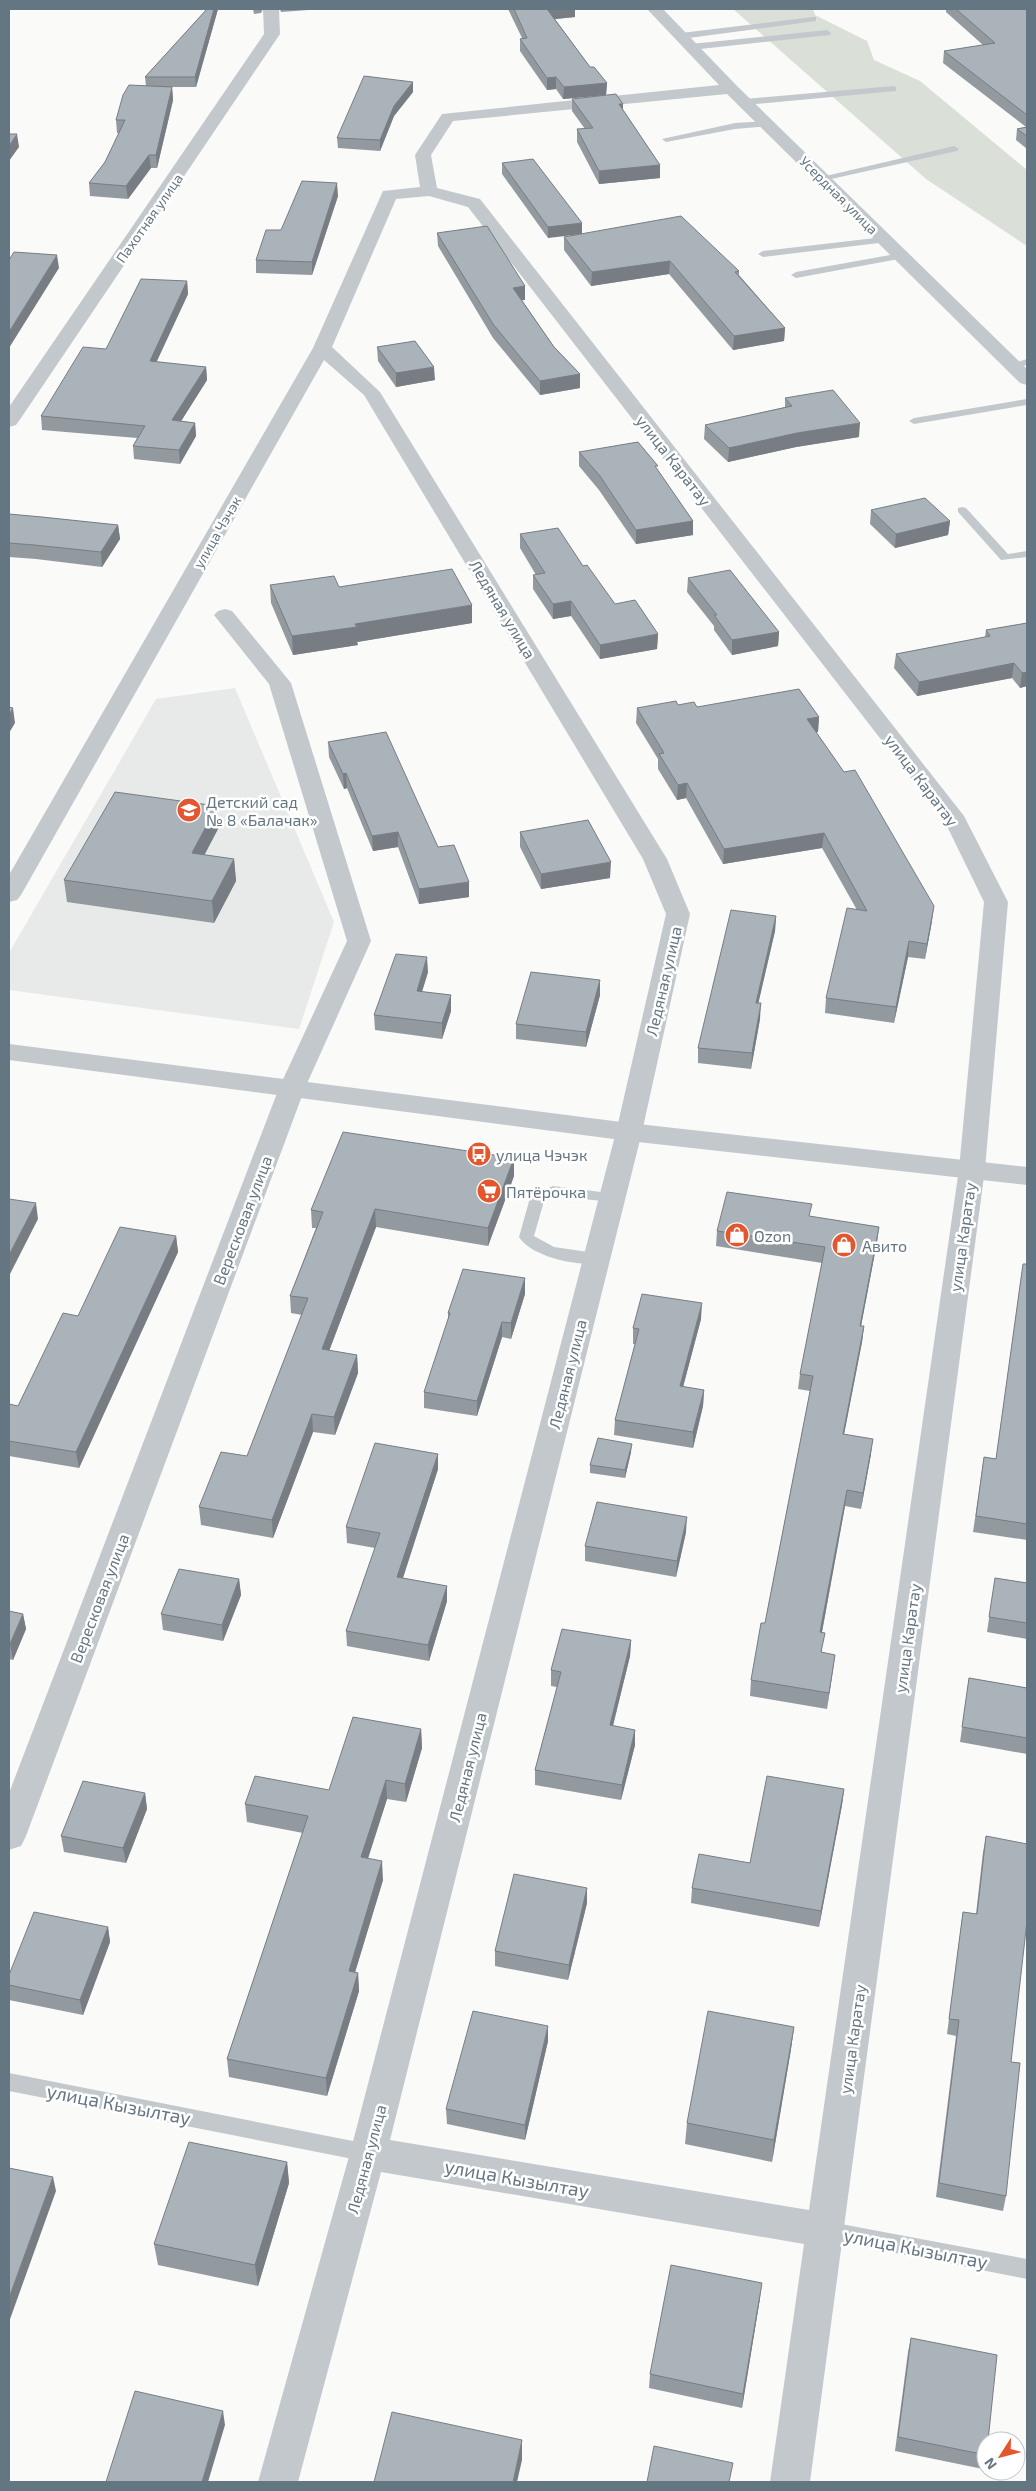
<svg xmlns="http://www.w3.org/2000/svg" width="1036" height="2491" font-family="'Exo 2',sans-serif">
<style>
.built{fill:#e8e9e9}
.green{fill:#dadfd7}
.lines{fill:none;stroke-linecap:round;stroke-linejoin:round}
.service{fill:#c3c8cc;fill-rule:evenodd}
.minor{fill:#c3c8cc;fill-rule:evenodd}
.tertiary{fill:#c3c8cc;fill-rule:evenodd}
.wall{fill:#929a9f}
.shaded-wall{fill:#777d82}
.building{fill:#aab3b9;stroke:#777d82}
.labels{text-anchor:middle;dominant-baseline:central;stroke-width:5;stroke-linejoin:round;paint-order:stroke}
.far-street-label{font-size:14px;fill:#657683;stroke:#fff}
.street-label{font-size:16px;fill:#657683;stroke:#fff}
.poi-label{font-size:16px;fill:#657683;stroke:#fff;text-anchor:start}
.near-street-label{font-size:19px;fill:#657683;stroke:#fff}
</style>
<rect width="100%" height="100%" fill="#fafaf8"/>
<polygon class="built" points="235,688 334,922 299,1029 9,990 9,953 156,699"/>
<polygon class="green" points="733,9 813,9 815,15 867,41 874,60 920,81 1027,170 1027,246 926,179"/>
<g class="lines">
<g class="service">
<polygon points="813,17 816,17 816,21 681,39 677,36 681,33"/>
<polygon points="827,30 831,33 830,35 691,50 687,47 691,44"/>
<polygon points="893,86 896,87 896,91 745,105 741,102 745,99"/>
<polygon points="767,121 771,124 770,126 735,129 666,142 662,139 735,123"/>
<polygon points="954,146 959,149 957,151 822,181 817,178"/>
<polygon points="884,237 889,240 887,242 763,257 758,254 763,251"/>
<polygon points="901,253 906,256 904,258 796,278 791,275 796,272"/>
<polygon points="1027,359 1027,365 1013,368 1008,365"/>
<polygon points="1027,399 1027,405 914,424 909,421 914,418"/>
<polygon points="962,507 966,508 1008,554 1027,551 1027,557 1001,560 958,512 958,508"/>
<path d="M553,1186L617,1194L619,1197L612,1202L555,1196L544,1201L534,1236L554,1247L602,1254L605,1258L602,1262C581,1268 531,1257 519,1237L530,1198L532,1195Z"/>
<polygon points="9,2073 368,2144 375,2147 378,2153 375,2159 368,2162 9,2091"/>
<polygon points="825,2221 1027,2259 1027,2279 825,2239 818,2237 815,2230 818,2223"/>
</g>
<g class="minor">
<polygon points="263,9 279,9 280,34 19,421 16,425 9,427 9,407 264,34"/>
<path d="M647,9H663L737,86L1027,369V385L1020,383L727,94L453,121L431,155L437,188L480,199L964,816L1008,902L985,1169L810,2482H770L804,2244L381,2172L298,2482H258L350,2153L616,1132L666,914L643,859L364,395L324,360L21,895L17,900L9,902V875L313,348L383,191L420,187L415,155L442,114L719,85ZM429,196L468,207L945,822L984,902L959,1169L809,2210L390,2140L642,1132L690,914L667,859L380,392L332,347L396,199Z"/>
<polygon points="225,609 232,611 291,683 371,941 305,1088 26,1836 21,1846 9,1850 9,1793 279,1088 347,941 269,684 214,615 218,611"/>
</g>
<polygon class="tertiary" points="9,1044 629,1123 1027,1167 1027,1185 629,1141 9,1060"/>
</g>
<g class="wall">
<polygon points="207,9 218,9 196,87 171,87 172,87 173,100 157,168 151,168 128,199 90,196 89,183 105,162 119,133 117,133 116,120 146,86 145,77"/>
<polygon points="253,9 263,9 261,13 254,14"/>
<polygon points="280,9 322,9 281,12"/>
<polygon points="508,9 575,9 575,17 555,19 590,67 607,83 606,95 563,99 556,89 547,90 520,51 520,39 522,38"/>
<polygon points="946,9 1027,9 1027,149 1016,140 1017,129 1026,127 943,63 944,51 983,45 946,12"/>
<polygon points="413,82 413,92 394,116 380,151 338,148 337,138"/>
<polygon points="572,99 623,110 660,165 660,178 599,184 577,142 577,129 585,129 572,111"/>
<polygon points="502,163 582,223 548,238 502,174"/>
<polygon points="338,196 312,275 256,273 256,260"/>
<polygon points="437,233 525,286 525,300 522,300 554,347 580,374 580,388 540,395 493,338 438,246"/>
<polygon points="564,237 739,271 739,275 785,328 784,341 733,350 669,274 591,286 564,250"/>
<polygon points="187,281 188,294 156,362 206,367 207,380 181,421 195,423 196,436 180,464 134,459 133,446 137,438 42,430 41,416 106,349"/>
<polygon points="377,347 435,380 396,387 378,361"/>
<polygon points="785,398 859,437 796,447 728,462 704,439 705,425 785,407"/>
<polygon points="579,452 657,470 693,521 693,535 636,544 599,490 579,466"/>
<polygon points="871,510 950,521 948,535 895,548 870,524"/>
<polygon points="9,514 118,525 120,539 102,567 36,559 9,557"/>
<polygon points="520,534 583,566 615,604 658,634 657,649 600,659 571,616 553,619 533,589 533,575 536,575 520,548"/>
<polygon points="688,578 779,632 778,646 732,655 714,630 714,626 687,592"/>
<polygon points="270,585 339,587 472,623 357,642 358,645 293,655 271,603"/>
<polygon points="1027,623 1027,686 1020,688 1012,678 917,696 894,668 896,654 985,637 986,630"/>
<polygon points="678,705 697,707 819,717 818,732 816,732 932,921 925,959 908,957 894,1023 825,1013 826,998 857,910 822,848 723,864 686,798 677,800 658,769 658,759 636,723 637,708"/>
<polygon points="328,742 438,847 469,882 469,897 419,904 398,847 373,851 347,788 344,789 329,757"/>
<polygon points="217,806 219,827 204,855 234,859 236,881 214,923 67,902 64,880"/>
<polygon points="520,832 610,878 541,889 520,847"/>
<polygon points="776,916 775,931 758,1003 760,1019 751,1069 698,1063 698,1048"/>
<polygon points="428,972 422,992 451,995 451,1011 442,1039 375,1030 374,1015"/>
<polygon points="600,980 600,995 586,1047 516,1039 516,1024"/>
<polygon points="514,1158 514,1176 488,1246 376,1227 329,1351 357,1355 358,1373 335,1435 313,1432 273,1538 201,1525 199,1507 247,1456 302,1315 291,1313 290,1296 316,1228 312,1228 311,1210"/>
<polygon points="810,1217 879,1227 877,1242 861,1326 864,1326 862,1342 844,1434 871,1454 861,1509 845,1506 822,1632 822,1653 835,1655 827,1709 750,1696 751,1680 765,1623 810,1391 798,1389 800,1374 822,1263 716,1246 717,1231"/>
<polygon points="176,1236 178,1252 79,1468 9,1456 9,1404 18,1406 78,1316"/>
<polygon points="1023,1264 1027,1264 1027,1540 973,1532 984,1457 996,1459"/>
<polygon points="525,1278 525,1294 511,1339 502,1337 477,1416 424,1408 424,1392 448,1321 448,1313"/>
<polygon points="701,1319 683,1387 704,1390 703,1406 693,1448 614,1435 615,1420 635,1344 633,1344 633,1328"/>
<polygon points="631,1452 625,1478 590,1473 590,1465"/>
<polygon points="438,1454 438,1469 403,1578 447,1586 447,1601 429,1661 347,1646 346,1631 375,1548 347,1543 346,1527"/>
<polygon points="686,1532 676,1577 585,1561 585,1546"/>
<polygon points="995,1578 1027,1583 1027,1639 987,1632"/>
<polygon points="239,1579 241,1595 223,1641 163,1630 161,1614"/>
<polygon points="9,1611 23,1614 26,1629 13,1660 9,1659"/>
<polygon points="631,1640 630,1656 613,1726 635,1745 621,1800 535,1785 535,1770 557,1687 551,1686 551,1670"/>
<polygon points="969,1678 1027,1688 1027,1754 960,1742"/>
<polygon points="421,1729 422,1748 406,1802 387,1799 368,1859 383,1880 355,1972 358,1973 359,1991 327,2096 229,2077 227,2059 303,1833 247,1822 245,1804 329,1790"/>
<polygon points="844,1789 842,1805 819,1927 691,1903 692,1888 750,1863"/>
<polygon points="145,1793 147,1809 126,1863 64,1852 61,1836"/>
<polygon points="986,1836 1011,2062 1006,2196 1003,2211 936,2197 956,2036 947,2034 961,1927 963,1912 976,1914 983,1852"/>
<polygon points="587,1888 587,1903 568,1980 495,1966 495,1951"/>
<polygon points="108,1927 110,1942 83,2015 9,2000 9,1975"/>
<polygon points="794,2027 791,2049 772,2162 685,2144 687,2123"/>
<polygon points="548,2041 525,2140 447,2124 446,2109"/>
<polygon points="287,2162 289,2183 258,2286 158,2265 154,2244"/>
<polygon points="760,2298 742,2408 649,2388 650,2374"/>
<polygon points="911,2338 986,2441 986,2458 983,2469 895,2451 908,2352"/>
</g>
<g class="shaded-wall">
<polygon points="214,9 218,9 196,87 195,77"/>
<polygon points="546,9 575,9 575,17 546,20"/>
<polygon points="556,77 556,89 547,90 547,78"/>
<polygon points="413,82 413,92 394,116 380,151 380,140 394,106"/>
<polygon points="607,83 606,95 563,99 564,87"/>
<polygon points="172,87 173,100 157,168 156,155"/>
<polygon points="619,104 623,104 623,116"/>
<polygon points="17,134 19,147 9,161 9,146"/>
<polygon points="149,155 151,168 128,199 126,186"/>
<polygon points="660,165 660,178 599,184 599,171"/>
<polygon points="337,183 338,196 312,275 312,262"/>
<polygon points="582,223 582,234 548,238 548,227"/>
<polygon points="57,255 59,268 9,348 10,354 9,356 9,332"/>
<polygon points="670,261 669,274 591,286 592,272"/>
<polygon points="187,281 188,294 151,374 150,361"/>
<polygon points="525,286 525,300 513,301 513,288"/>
<polygon points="785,328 784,341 733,350 734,336"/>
<polygon points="206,367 207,380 173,434 172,420"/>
<polygon points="434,367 435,380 396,387 396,373"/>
<polygon points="580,374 580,388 540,395 540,381"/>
<polygon points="195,423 196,436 180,464 179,450"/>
<polygon points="860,423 859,437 796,447 728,462 729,448 797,433"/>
<polygon points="693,521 693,535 636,544 636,530"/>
<polygon points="950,521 948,535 895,548 896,534"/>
<polygon points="118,525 120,539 102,567 101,552"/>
<polygon points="571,601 571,616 553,619 553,604"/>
<polygon points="472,605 472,623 357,642 358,645 293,655 292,636 355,624"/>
<polygon points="779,632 778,646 732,655 732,640"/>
<polygon points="658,634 657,649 600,659 600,645"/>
<polygon points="1014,663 1012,678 917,696 919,682"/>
<polygon points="1027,672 1027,686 1020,688 1022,673"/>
<polygon points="13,708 15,723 9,733 9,715"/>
<polygon points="819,717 818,732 806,734 807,719"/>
<polygon points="346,773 347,788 344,789 343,774"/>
<polygon points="687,783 686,798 677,800 678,785"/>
<polygon points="217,806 219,827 194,875 192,853"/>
<polygon points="398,832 398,847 373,851 372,836"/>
<polygon points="824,833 822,848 723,864 724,849"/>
<polygon points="234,859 236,881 214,923 212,901"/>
<polygon points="611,862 610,878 541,889 541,874"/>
<polygon points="469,882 469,897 419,904 419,889"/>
<polygon points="934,906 932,921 925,959 927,944"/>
<polygon points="776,916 775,931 755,1018 756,1003"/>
<polygon points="909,941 908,957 894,1023 896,1007"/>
<polygon points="427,957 428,972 417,1007 417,991"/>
<polygon points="600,980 600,995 586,1047 586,1032"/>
<polygon points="451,995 451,1011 442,1039 442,1023"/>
<polygon points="761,1003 760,1019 751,1069 752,1053"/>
<polygon points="514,1158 514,1176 488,1246 488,1228"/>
<polygon points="36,1203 38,1219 9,1276 9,1255"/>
<polygon points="375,1209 376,1227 323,1367 322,1349"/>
<polygon points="879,1227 877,1242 858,1342 860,1326"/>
<polygon points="176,1236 178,1252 79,1468 76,1452"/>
<polygon points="525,1278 525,1294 511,1339 511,1323"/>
<polygon points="702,1303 701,1319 679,1402 680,1386"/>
<polygon points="502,1322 502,1337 477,1416 477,1401"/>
<polygon points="864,1326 862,1342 841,1450 843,1434"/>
<polygon points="357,1355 358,1373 335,1435 334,1417"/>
<polygon points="704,1390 703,1406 693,1448 693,1432"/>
<polygon points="312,1414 313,1432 273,1538 272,1520"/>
<polygon points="873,1439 871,1454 861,1509 863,1493"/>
<polygon points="632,1444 631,1452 625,1478 625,1470"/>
<polygon points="438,1454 438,1469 398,1593 397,1577"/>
<polygon points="847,1490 845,1506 819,1648 820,1632"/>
<polygon points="687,1517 686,1532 676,1577 677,1561"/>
<polygon points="239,1579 241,1595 223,1641 222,1625"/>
<polygon points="447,1586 447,1601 429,1661 428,1645"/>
<polygon points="23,1614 26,1629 13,1660 10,1644"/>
<polygon points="631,1640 630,1656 609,1741 610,1725"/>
<polygon points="835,1655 833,1670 827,1709 829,1693"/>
<polygon points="421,1729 422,1748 406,1802 405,1784"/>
<polygon points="635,1730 635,1745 621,1800 622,1785"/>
<polygon points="386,1780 387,1799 362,1876 361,1857"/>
<polygon points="844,1789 842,1805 819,1927 821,1911"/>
<polygon points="145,1793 147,1809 126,1863 123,1848"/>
<polygon points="382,1861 383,1880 350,1989 349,1971"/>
<polygon points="587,1888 587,1903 568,1980 569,1965"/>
<polygon points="108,1927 110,1942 83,2015 80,2000"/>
<polygon points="358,1973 359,1991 327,2096 326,2078"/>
<polygon points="548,2026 548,2041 525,2140 525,2125"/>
<polygon points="794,2027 791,2049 772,2162 774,2140"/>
<polygon points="287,2162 289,2183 258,2286 255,2265"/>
<polygon points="53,2177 56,2191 9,2322 9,2298"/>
<polygon points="762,2283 760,2298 742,2408 743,2394"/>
<polygon points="223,2411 225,2425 208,2482 202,2482"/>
<polygon points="522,2440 522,2460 517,2482 513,2482"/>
</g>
<g class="building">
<polygon points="207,9 214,9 195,77 145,77"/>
<polygon points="514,9 547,9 590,67 594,67 607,83 564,87 556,77 547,78 520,39 527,38"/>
<polygon points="956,9 1027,9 1027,115 944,51 995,43"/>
<polygon points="364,76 413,82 394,106 380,140 337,138"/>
<polygon points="129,85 172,87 156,155 149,155 126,186 89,183 105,162 125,120 116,120 123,95"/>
<polygon points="616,94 623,104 619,104 660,165 599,171 577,129 593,128 572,99"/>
<polygon points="1027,127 1027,136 1017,129"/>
<polygon points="9,134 17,134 9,146"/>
<polygon points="533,159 582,223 548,227 502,163"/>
<polygon points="302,181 337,183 312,262 256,260 266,230 281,230"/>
<polygon points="681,216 739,271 735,272 785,328 734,336 670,261 592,272 564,237"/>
<polygon points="487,226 525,286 513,288 554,347 580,374 540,381 493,324 437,233"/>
<polygon points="14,252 57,255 9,332 9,260"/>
<polygon points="141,279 187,281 150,361 206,367 172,420 195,423 179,450 133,446 145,426 41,416 83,347 106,349"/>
<polygon points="415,341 434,367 396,373 377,347"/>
<polygon points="833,390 860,423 797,433 729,448 705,425 792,406 785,398"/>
<polygon points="638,442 658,466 655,466 693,521 636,530 600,476 579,452"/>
<polygon points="925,498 950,521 896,534 871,510"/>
<polygon points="9,514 42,517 118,525 101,552 34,545 9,543"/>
<polygon points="558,528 583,566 587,565 615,604 635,600 658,634 600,645 571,601 553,604 533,575 545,573 520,534"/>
<polygon points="452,569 472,605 355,624 357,627 292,636 270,585 334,576 339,587"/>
<polygon points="730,570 779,632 732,640 714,615 717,615 688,578"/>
<polygon points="1027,623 1027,672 1022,673 1014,663 919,682 896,654 990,636 986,630"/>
<polygon points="799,689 819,717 807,719 844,772 855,770 934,906 927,944 909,941 896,1007 826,998 847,908 867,911 824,833 724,849 687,783 678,785 659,754 664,753 637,708 676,701 678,705 694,702 697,707"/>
<polygon points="9,707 13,708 9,715"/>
<polygon points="386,732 438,847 454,845 469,882 419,889 398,832 372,836 346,773 343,774 328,742"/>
<polygon points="115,792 217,806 192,853 234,859 212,901 64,880"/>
<polygon points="588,820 611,862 541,874 520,832"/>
<polygon points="731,910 776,916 756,1003 761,1003 752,1053 698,1048"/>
<polygon points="396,954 427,957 417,991 451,995 442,1023 374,1015"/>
<polygon points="531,972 600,980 586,1032 516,1024"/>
<polygon points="343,1132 514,1158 488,1228 375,1209 322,1349 357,1355 334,1417 312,1414 272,1520 199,1507 221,1452 247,1456 308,1298 290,1296 323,1212 311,1210"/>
<polygon points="727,1192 812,1204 809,1216 879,1227 860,1326 864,1326 843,1434 873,1439 863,1493 847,1490 820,1632 825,1633 821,1652 835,1655 829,1693 751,1680 761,1623 765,1623 813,1376 800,1374 825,1247 717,1231"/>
<polygon points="9,1199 36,1203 9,1255"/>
<polygon points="120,1227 176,1236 76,1452 9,1441 9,1404 18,1406 63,1313 78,1316"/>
<polygon points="1023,1264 1027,1264 1027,1524 976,1516 984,1457 996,1459"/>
<polygon points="463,1269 525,1278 511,1323 502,1322 477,1401 424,1392 450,1313 448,1313"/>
<polygon points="642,1294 702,1303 680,1386 704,1390 693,1432 615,1420 639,1329 633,1328"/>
<polygon points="598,1438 632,1444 625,1470 590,1465"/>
<polygon points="375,1443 438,1454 397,1577 447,1586 428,1645 346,1631 380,1533 346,1527"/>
<polygon points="597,1502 687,1517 677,1561 585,1546"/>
<polygon points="179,1569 239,1579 222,1625 161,1614"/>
<polygon points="995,1578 1027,1583 1027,1623 989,1617"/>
<polygon points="9,1611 23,1614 10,1644 9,1644"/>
<polygon points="562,1629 631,1640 610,1725 635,1730 622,1785 535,1770 561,1672 551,1670"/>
<polygon points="969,1678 1027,1688 1027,1738 962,1727"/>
<polygon points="353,1717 421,1729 405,1784 386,1780 361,1857 382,1861 349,1971 358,1973 326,2078 227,2059 308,1816 245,1804 255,1776 329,1790"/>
<polygon points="767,1776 844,1789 821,1911 692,1888 699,1854 750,1863"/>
<polygon points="83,1781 145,1793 123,1848 61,1836"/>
<polygon points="986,1836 1027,1844 1027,1921 1011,2062 1020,2063 1006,2196 939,2183 959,2020 949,2019 963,1912 977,1914"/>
<polygon points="514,1874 587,1888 569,1965 495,1951"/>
<polygon points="34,1912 108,1927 80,2000 9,1985 9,1975"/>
<polygon points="473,2011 548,2026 525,2125 446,2109"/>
<polygon points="708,2011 794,2027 774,2140 687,2123"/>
<polygon points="189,2142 287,2162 255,2265 154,2244"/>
<polygon points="9,2168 53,2177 9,2298"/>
<polygon points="671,2265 762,2283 743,2394 650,2374"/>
<polygon points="911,2338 997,2355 988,2441 986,2441 986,2455 898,2437"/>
<polygon points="135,2391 223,2411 202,2482 106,2482"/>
<polygon points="392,2412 522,2440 513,2482 374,2482"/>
<polygon points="654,2446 733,2463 729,2482 647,2482"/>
</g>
<defs>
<symbol id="school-disc" viewBox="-11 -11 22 22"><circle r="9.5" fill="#e4572e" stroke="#fff"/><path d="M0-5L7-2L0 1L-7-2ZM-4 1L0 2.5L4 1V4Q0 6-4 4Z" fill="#fff"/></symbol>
<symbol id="bus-disc" viewBox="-11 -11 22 22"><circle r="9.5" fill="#e4572e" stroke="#fff"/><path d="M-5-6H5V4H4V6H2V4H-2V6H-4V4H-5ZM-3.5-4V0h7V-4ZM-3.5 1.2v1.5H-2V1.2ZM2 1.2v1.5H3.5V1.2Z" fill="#fff"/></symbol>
<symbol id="supermarket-disc" viewBox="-11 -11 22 22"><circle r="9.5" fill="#e4572e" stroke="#fff"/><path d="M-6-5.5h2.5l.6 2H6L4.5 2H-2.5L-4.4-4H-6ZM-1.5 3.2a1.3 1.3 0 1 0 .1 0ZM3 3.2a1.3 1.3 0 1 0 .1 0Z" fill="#fff"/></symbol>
<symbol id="shop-disc" viewBox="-11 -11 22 22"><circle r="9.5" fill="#e4572e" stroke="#fff"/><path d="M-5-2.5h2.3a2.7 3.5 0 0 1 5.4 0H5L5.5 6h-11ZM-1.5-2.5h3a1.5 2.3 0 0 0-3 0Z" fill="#fff"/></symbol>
</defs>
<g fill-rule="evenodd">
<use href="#school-disc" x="175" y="796" width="28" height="28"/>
<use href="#bus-disc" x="465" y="1140" width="28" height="28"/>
<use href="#supermarket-disc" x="475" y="1177" width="28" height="28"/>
<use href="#shop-disc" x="723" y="1221" width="28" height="28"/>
<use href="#shop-disc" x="830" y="1231" width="28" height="28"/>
</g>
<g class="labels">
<g class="far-street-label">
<text transform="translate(839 195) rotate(45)">Усердная улица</text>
<text transform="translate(149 218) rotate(-55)">Пахотная улица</text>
<text transform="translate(217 532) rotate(-60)">улица Чэчэк</text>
</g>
<g class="street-label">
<text transform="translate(674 460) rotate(52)">улица Каратау</text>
<text transform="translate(503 609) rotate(59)">Ледяная улица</text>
<text transform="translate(922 780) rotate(53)">улица Каратау</text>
<text transform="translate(663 981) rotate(-77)">Ледяная улица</text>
<text transform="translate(242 1220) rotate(-69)">Вересковая улица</text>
<text transform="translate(962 1237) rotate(-82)">улица Каратау</text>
<text transform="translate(567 1374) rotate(-76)">Ледяная улица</text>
<text transform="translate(99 1598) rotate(-69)">Вересковая улица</text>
<text transform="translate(907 1638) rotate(-82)">улица Каратау</text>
<text transform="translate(467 1767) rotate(-76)">Ледяная улица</text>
<text transform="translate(852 2039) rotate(-82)">улица Каратау</text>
<text transform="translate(366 2159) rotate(-75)">Ледяная улица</text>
</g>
<g class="poi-label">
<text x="206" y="801">Детский сад<tspan x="206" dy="18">№ 8 «Балачак»</tspan></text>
<text x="496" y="1154">улица Чэчэк</text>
<text x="506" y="1191">Пятёрочка</text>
<text x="754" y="1235">Ozon</text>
<text x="862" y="1245">Авито</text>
</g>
<g class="near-street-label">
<text transform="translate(119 2104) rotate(11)">улица Кызылтау</text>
<text transform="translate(517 2178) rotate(10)">улица Кызылтау</text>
<text transform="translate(916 2248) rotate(11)">улица Кызылтау</text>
</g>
</g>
<rect width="1036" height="2491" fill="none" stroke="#657683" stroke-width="20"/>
<g transform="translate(1001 2456) rotate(234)"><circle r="24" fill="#ffffff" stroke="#c1c8cd"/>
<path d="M0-4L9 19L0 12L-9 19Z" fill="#e4572e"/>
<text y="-8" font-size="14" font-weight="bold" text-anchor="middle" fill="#657683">N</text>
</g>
</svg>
